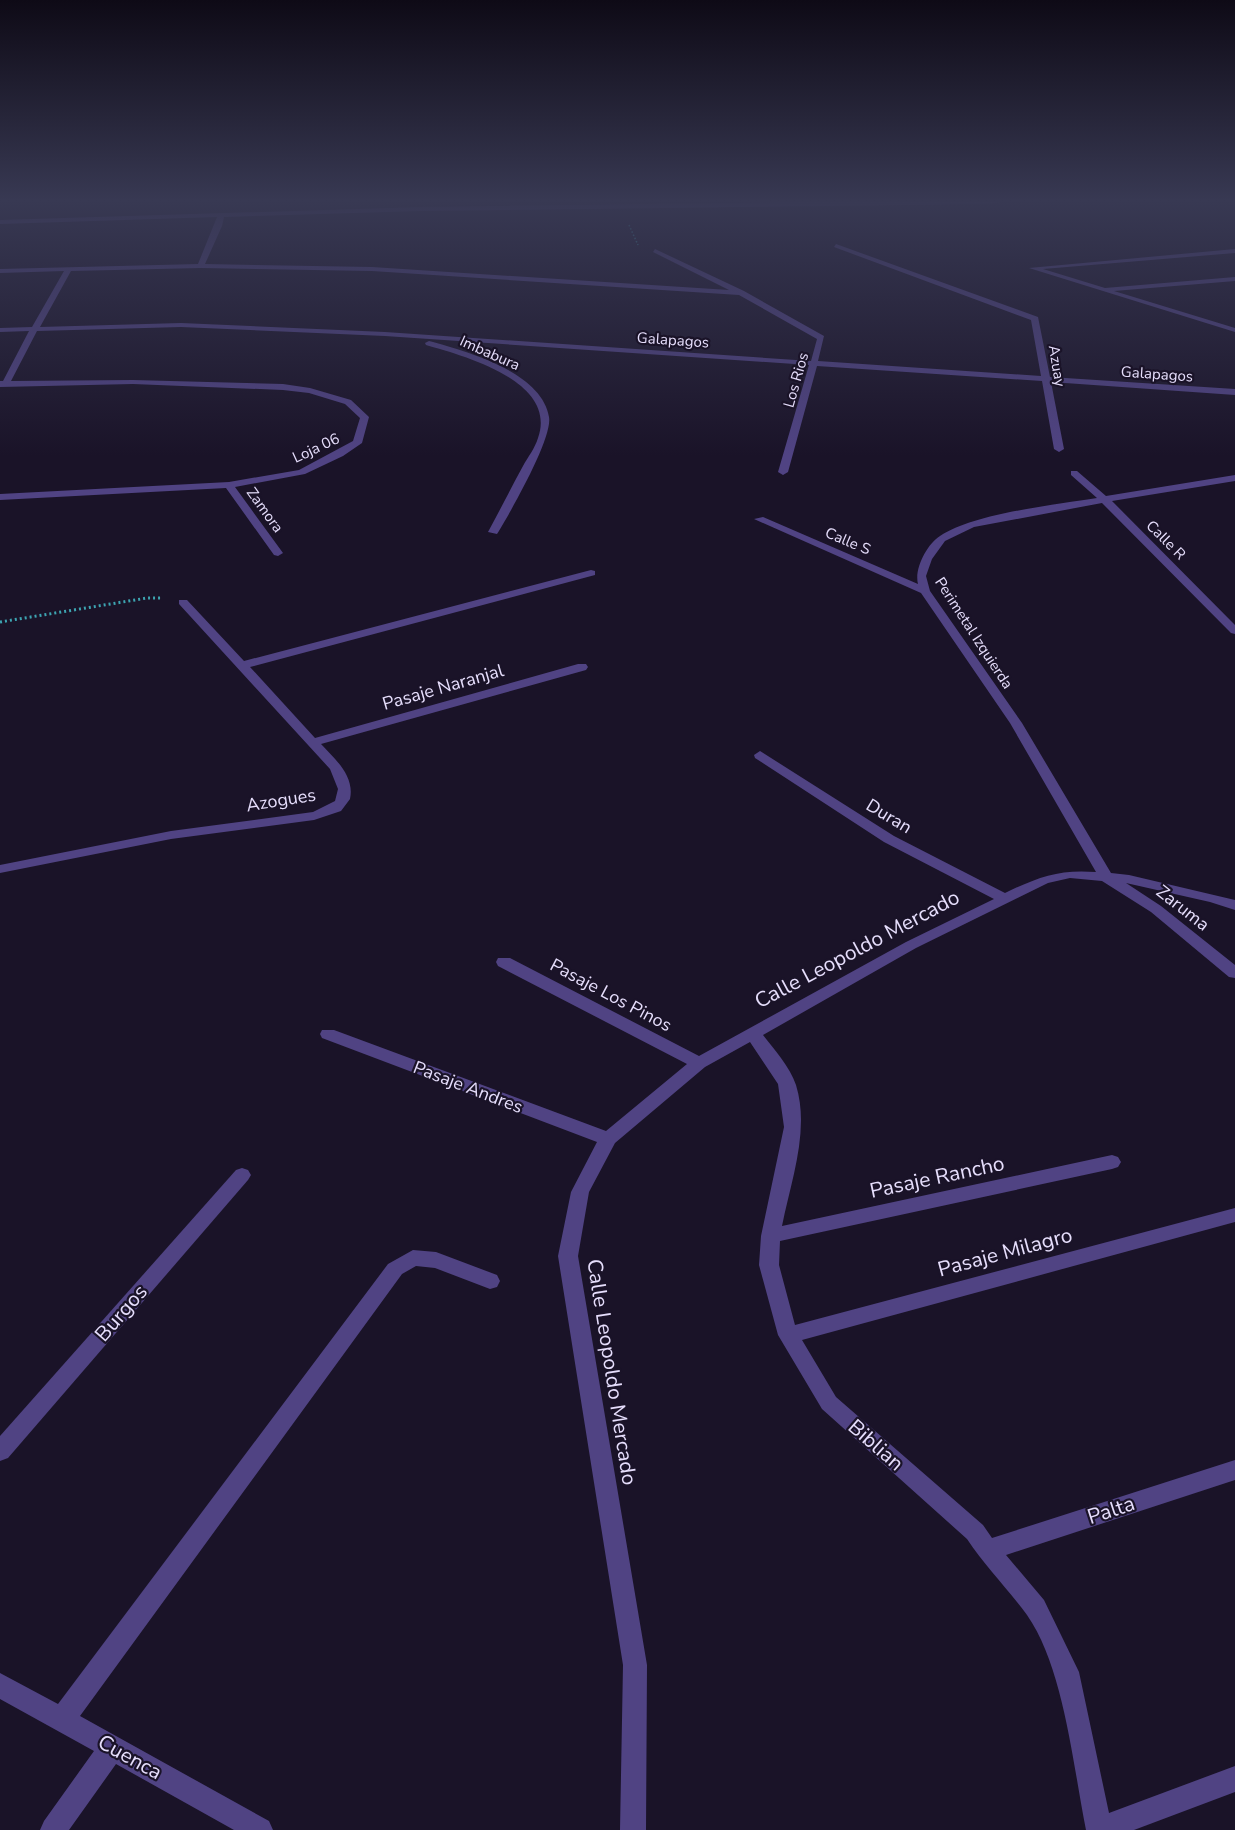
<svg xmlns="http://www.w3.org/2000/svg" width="1235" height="1830" font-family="'Nunito Sans',sans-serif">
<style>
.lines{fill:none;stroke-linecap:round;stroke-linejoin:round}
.path-far1{stroke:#3da4b1;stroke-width:1.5;stroke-dasharray:1.5 2;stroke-linecap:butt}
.path{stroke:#3da4b1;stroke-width:3;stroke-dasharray:2 3;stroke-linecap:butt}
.minor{fill:#504383;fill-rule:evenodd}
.labels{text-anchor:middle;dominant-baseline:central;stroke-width:4.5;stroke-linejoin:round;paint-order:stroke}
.far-street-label{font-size:15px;fill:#e6defc;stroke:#1a1328}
.street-label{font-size:18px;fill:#e6defc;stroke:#1a1328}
.near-street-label{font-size:21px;fill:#e6defc;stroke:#1a1328}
</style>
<rect width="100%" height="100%" fill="#1a1328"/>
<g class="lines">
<polyline class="path-far1" points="629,225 638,245"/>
<polyline class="path" points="0,622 147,598 162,598"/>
<g class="minor">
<path d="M1028,199L984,204L420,211L224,217L222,226L205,264L372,267L729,290L653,252L655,249L744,291L824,336L818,361L1041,376L1031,320L834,247L836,244L1038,317L1050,377L1235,389V395L1051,382L1064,449L1059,452L1054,449L1042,381L817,366L788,472L783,475L778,472L809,365L385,336L181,327L37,331L11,381L133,380L283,384L310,388L351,400L369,417L362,443L343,456L305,474L235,487L283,553L278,556L274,555L226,488L0,500V494L229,482L299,470L353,441L360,418L345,404L309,393L283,390L133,384L0,387V381H3L29,331L0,332V328L32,327L64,271L0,273V269L198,264L217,217L0,224V220L420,207ZM201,268L372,271L739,295L817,339L811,361L385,332L181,323L40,327L71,271Z"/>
<polygon points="1235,249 1235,253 1043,269 1105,288 1235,277 1235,281 1114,291 1235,328 1235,332 1029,268"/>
<path d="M429,341C466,351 542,372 549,417C553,438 510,513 497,534L488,532C500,510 511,488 523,466C528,457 535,448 538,438C558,381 464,356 426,345L425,343Z"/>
<path d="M1071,471H1077L1106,496L1235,475V481L1112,501L1235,625V634L1231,633L1102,503L974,527L945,541L932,559L926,576L930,591L1022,723L1111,873L1129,875L1235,900V910L1210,902L1126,883L1161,906L1235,965V978L1229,977L1151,912L1102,881L1070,878L1048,883L916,948L763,1035C774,1049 790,1067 796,1085C810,1130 791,1181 782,1226L1112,1155L1118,1157L1121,1162L1118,1167L1112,1169L780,1241L779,1265L795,1325L1235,1208V1222L802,1340L836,1397L983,1525L992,1538L1235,1460V1480L1006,1555L1044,1600L1079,1672L1109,1813L1235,1766V1792L1134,1830H1086C1073,1766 1064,1668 1027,1615C1008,1589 985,1566 967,1539L822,1409L778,1335L759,1265L761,1236L784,1127L778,1084L750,1042L705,1067L615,1143L589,1192L578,1256L647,1665L646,1830H620L623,1665L558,1256L571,1192L597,1142L322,1038L320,1034L322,1030H334L606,1131L687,1064L498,966L496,962L498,958H510L699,1056L906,942L994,899L884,842L755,758L754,755L760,751L894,836L1005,893C1038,877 1059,869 1096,872L1010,723L921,593L754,519L763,517L918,584C914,569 927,544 940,536C975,513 1054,505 1097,498L1071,475Z"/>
<path d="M591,570L595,571V575L250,667L315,738L578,664H586L588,667L586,670L321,744C335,759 355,776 350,799L341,811L314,820L171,839L0,873V865L171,831L313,812L335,801L338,789L330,769L179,604V600H187L244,661Z"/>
<polygon points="242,1168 248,1170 251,1175 248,1180 8,1458 0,1461 0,1436 236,1170"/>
<polygon points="413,1250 436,1252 497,1275 500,1281 497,1287 490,1289 435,1268 416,1266 402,1274 80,1716 269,1821 273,1830 234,1830 116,1764 69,1830 40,1830 44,1821 94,1751 0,1699 0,1673 58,1704 388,1264"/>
</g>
</g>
<linearGradient id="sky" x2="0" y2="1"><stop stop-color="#0e0a16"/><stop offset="0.44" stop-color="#383953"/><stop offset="1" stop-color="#383953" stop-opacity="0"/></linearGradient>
<rect width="1235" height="456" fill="url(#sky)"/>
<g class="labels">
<g class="far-street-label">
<text transform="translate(673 340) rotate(4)">Galapagos</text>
<text transform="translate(490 353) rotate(24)">Imbabura</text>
<text transform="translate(1057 366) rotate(81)">Azuay</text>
<text transform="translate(1157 374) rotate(4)">Galapagos</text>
<text transform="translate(796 380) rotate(-74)">Los Rios</text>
<text transform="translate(316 448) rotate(-25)">Loja 06</text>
<text transform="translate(265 510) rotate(54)">Zamora</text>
<text transform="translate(1166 540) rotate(45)">Calle R</text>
<text transform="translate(848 541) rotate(23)">Calle S</text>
<text transform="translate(974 633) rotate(57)">Perimetal Izquierda</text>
</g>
<g class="street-label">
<text transform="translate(443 687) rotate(-16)">Pasaje Naranjal</text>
<text transform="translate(281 800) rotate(-9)">Azogues</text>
<text transform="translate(889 816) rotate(31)">Duran</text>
<text transform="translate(1183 908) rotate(38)">Zaruma</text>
<text transform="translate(611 995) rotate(28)">Pasaje Los Pinos</text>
<text transform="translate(468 1087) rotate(21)">Pasaje Andres</text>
</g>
<g class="near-street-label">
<text transform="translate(857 949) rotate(-28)">Calle Leopoldo Mercado</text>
<text transform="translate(937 1177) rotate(-12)">Pasaje Rancho</text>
<text transform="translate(1005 1252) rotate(-15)">Pasaje Milagro</text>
<text transform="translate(121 1313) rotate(-49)">Burgos</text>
<text transform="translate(612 1372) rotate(81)">Calle Leopoldo Mercado</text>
<text transform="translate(876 1445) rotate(41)">Biblian</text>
<text transform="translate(1111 1510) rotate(-18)">Palta</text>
<text transform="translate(130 1757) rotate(29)">Cuenca</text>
</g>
</g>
</svg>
